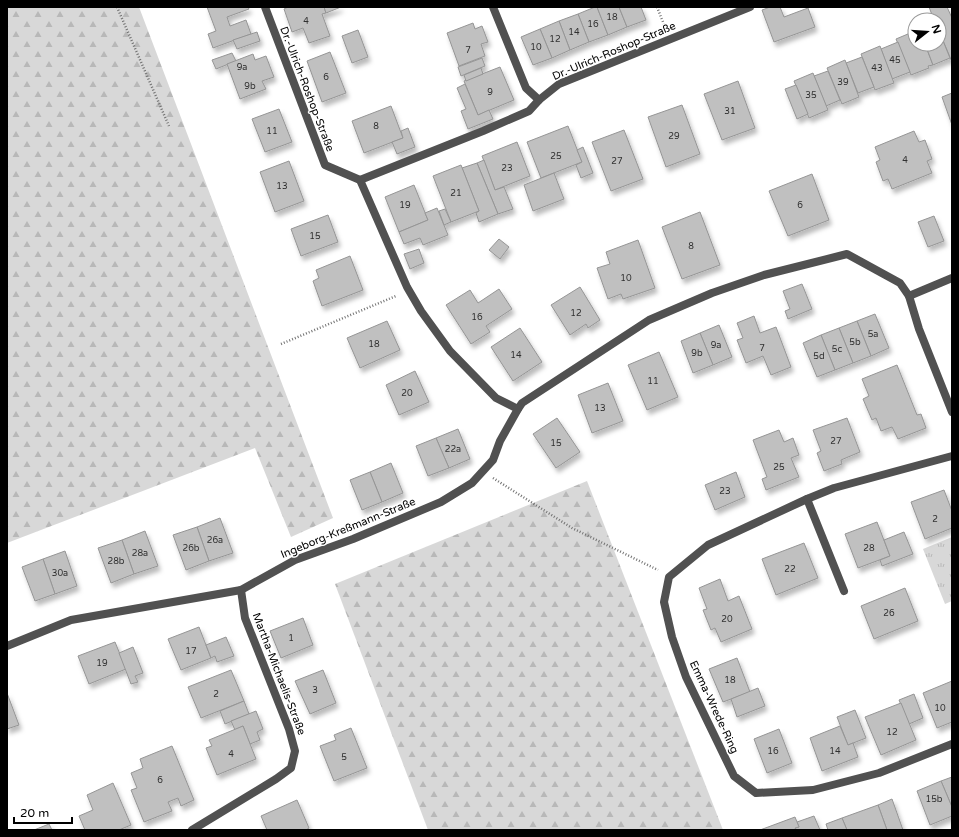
<svg xmlns="http://www.w3.org/2000/svg" width="959" height="837" font-family="'Varela Round',sans-serif">
<style>
.grass{fill:url(#grass-tufts)}
.forest{fill:url(#forest-firs)}
.building{fill:#c0c0c0;stroke:#959595;filter:url(#shadow)}
.lines{fill:none;stroke-linecap:round;stroke-linejoin:round}
.path{stroke:#737373;stroke-width:2.5;stroke-dasharray:1 2;stroke-linecap:butt}
.minor{stroke:#515151;stroke-width:8}
.labels{text-anchor:middle;dominant-baseline:central;stroke-width:3;stroke-linejoin:round;paint-order:stroke}
.number-label{font-size:9px;fill:#303030}
.street-label{font-size:11px;fill:#000;stroke:#fff}
</style>
<defs>
<pattern id="grass-tufts" width="24" height="20" patternUnits="userSpaceOnUse"><rect width="24" height="20" fill="#d8d8d8"/><path d="M3 7l-1-3M5 7V3M7 7l1-3M15 17l-1-3M17 17v-4M19 17l1-3" fill="none" stroke="#b8b8b8"/></pattern>
<pattern id="forest-firs" width="22" height="20" patternUnits="userSpaceOnUse"><rect width="22" height="20" fill="#d8d8d8"/><path d="M5 1l3.5 6h-7zM16 11l3.5 6h-7z" fill="#b8b8b8"/></pattern>
<filter id="shadow"><feDropShadow dx="2.5" dy="4.5" stdDeviation="2" flood-color="#0004"/></filter>
</defs>
<rect width="100%" height="100%" fill="#fff"/>
<polygon class="grass" points="952,537 952,601 945,604 923,549"/>
<g class="forest">
<polygon points="7,7 139,7 333,518 291,537 255,448 7,543"/>
<polygon points="587,481 723,830 428,830 335,584"/>
</g>
<g class="building">
<polygon points="207,7 248,7 249,9 227,17 230,26 246,20 251,34 213,48 208,34 216,31"/>
<polygon points="288,7 324,7 326,13 322,14 330,36 309,43 303,28 292,32 284,9"/>
<polygon points="324,7 341,7 326,13"/>
<polygon points="595,7 597,7 608,35 589,42 578,14"/>
<polygon points="597,7 619,7 627,27 608,35"/>
<polygon points="619,7 641,7 646,20 627,27"/>
<polygon points="770,7 780,7 784,17 808,8 815,27 774,42 762,10"/>
<polygon points="929,7 947,7 952,18 952,62 939,31 939,20 934,20"/>
<polygon points="578,14 589,42 570,50 559,21"/>
<polygon points="559,21 570,50 552,58 540,29"/>
<polygon points="473,23 475,29 482,26 488,42 481,44 485,56 459,66 447,33"/>
<polygon points="540,29 552,58 533,65 521,37"/>
<polygon points="358,30 368,57 352,63 342,36"/>
<polygon points="915,31 915,44 925,44 933,65 928,66 929,68 911,75 896,39"/>
<polygon points="939,31 950,58 933,65 925,44 939,44"/>
<polygon points="257,32 260,41 237,49 233,40"/>
<polygon points="898,42 910,72 892,79 881,49"/>
<polygon points="880,46 894,83 875,90 861,54"/>
<polygon points="330,52 346,93 322,102 307,61"/>
<polygon points="232,53 236,61 216,69 212,60"/>
<polygon points="253,54 255,60 266,56 274,77 262,81 266,89 240,99 227,64"/>
<polygon points="862,57 874,87 858,93 846,63"/>
<polygon points="482,58 485,66 461,76 458,67"/>
<polygon points="845,60 859,97 842,104 827,68"/>
<polygon points="500,67 514,100 478,115 464,81"/>
<polygon points="481,68 483,74 466,81 464,75"/>
<polygon points="828,71 840,100 826,106 814,76"/>
<polygon points="813,73 828,110 809,118 794,81"/>
<polygon points="738,81 755,128 722,140 704,94"/>
<polygon points="465,84 478,115 489,110 493,119 468,129 461,111 466,109 457,88"/>
<polygon points="796,85 808,114 797,119 785,89"/>
<polygon points="952,93 952,125 942,97"/>
<polygon points="682,105 700,154 666,167 648,117"/>
<polygon points="391,106 403,138 364,153 352,121"/>
<polygon points="279,109 292,142 265,152 252,119"/>
<polygon points="568,126 582,162 541,178 527,142"/>
<polygon points="408,128 415,147 397,154 392,142 403,138 401,131"/>
<polygon points="624,130 643,179 611,191 592,142"/>
<polygon points="914,131 919,142 925,140 932,159 927,161 932,173 892,189 888,179 883,181 876,162 880,160 875,147"/>
<polygon points="517,142 530,176 495,190 482,156"/>
<polygon points="583,147 593,173 581,178 576,165 582,162 577,150"/>
<polygon points="484,160 495,190 504,187 513,209 498,214 477,163"/>
<polygon points="289,161 304,201 275,212 260,172"/>
<polygon points="477,163 498,214 479,222 476,213 479,211 462,168"/>
<polygon points="461,165 479,211 451,222 433,176"/>
<polygon points="554,173 564,199 533,211 524,185"/>
<polygon points="812,174 829,220 788,236 769,191"/>
<polygon points="414,185 428,220 399,232 385,197"/>
<polygon points="437,208 448,235 423,245 420,238 404,244 399,232 428,220 425,213"/>
<polygon points="445,209 451,222 444,225 439,211"/>
<polygon points="700,212 720,265 682,279 662,227"/>
<polygon points="328,215 338,242 301,256 291,229"/>
<polygon points="934,216 944,241 928,247 918,222"/>
<polygon points="499,239 509,247 500,259 489,250"/>
<polygon points="638,240 655,288 623,299 621,294 608,299 597,268 610,264 606,252"/>
<polygon points="419,249 424,263 410,269 404,254"/>
<polygon points="350,256 363,290 322,306 313,281 319,278 316,270"/>
<polygon points="802,284 812,309 788,319 785,311 790,309 783,291"/>
<polygon points="580,287 600,320 588,328 586,324 570,335 551,305"/>
<polygon points="499,289 512,309 486,326 490,332 471,344 446,305 470,290 478,303"/>
<polygon points="875,314 889,348 871,356 857,321"/>
<polygon points="754,316 760,333 776,327 791,367 771,375 763,356 746,363 737,340 743,338 737,323"/>
<polygon points="387,321 400,350 360,368 347,338"/>
<polygon points="857,321 871,356 853,363 839,328"/>
<polygon points="719,325 732,357 713,365 700,333"/>
<polygon points="520,328 542,362 513,381 491,347"/>
<polygon points="839,328 853,363 835,370 821,335"/>
<polygon points="700,333 713,365 693,373 681,341"/>
<polygon points="821,335 835,370 817,377 803,343"/>
<polygon points="659,352 678,397 647,410 628,365"/>
<polygon points="897,365 917,415 921,414 926,428 898,439 892,427 881,431 876,418 872,420 863,399 869,396 862,379"/>
<polygon points="415,371 429,402 399,415 386,385"/>
<polygon points="608,383 623,421 592,433 578,395"/>
<polygon points="557,418 580,452 556,468 533,434"/>
<polygon points="847,418 860,452 841,460 842,464 824,471 817,453 821,451 813,430"/>
<polygon points="458,429 470,459 449,468 436,438"/>
<polygon points="779,430 784,442 793,438 799,455 791,458 799,477 766,490 762,479 767,477 753,440"/>
<polygon points="436,438 449,468 428,476 416,446"/>
<polygon points="391,463 403,493 382,502 370,472"/>
<polygon points="370,472 382,502 362,510 350,480"/>
<polygon points="736,472 745,497 715,510 705,485"/>
<polygon points="944,490 952,511 952,528 925,539 911,502"/>
<polygon points="220,518 233,553 209,561 197,527"/>
<polygon points="877,522 890,556 858,568 845,534"/>
<polygon points="197,527 209,561 186,570 173,535"/>
<polygon points="145,531 158,566 134,574 122,540"/>
<polygon points="904,532 913,554 882,566 880,560 890,556 884,540"/>
<polygon points="122,540 134,574 111,583 98,548"/>
<polygon points="804,543 818,578 776,595 762,559"/>
<polygon points="65,551 77,586 55,594 43,559"/>
<polygon points="43,559 55,594 35,601 22,567"/>
<polygon points="720,579 728,601 739,596 752,629 721,642 715,628 711,630 703,610 707,609 699,588"/>
<polygon points="905,588 918,621 874,639 861,606"/>
<polygon points="303,618 313,645 281,658 270,631"/>
<polygon points="199,627 211,658 181,670 168,639"/>
<polygon points="226,637 234,656 217,662 215,656 211,658 206,645"/>
<polygon points="115,642 126,669 89,684 78,656"/>
<polygon points="133,647 143,673 135,676 138,682 131,684 119,653"/>
<polygon points="737,658 750,692 723,702 709,669"/>
<polygon points="231,670 244,701 201,718 188,687"/>
<polygon points="323,670 336,703 310,714 295,681"/>
<polygon points="952,681 952,722 937,728 923,693"/>
<polygon points="758,688 765,706 737,717 731,699"/>
<polygon points="7,693 19,725 7,729"/>
<polygon points="914,694 923,718 909,724 899,700"/>
<polygon points="244,701 249,714 225,724 220,711"/>
<polygon points="901,703 916,740 881,755 865,717"/>
<polygon points="855,710 866,738 848,745 837,717"/>
<polygon points="256,711 263,729 257,732 260,740 250,744 243,726 235,730 231,721"/>
<polygon points="243,726 256,759 217,775 206,748 212,746 209,740"/>
<polygon points="840,726 848,745 853,743 858,757 822,771 810,738"/>
<polygon points="351,728 367,768 334,781 320,746 336,740 334,735"/>
<polygon points="779,729 792,763 767,773 754,739"/>
<polygon points="172,746 194,800 181,806 178,798 168,802 172,811 144,822 131,790 137,788 131,773 143,768 140,759"/>
<polygon points="952,777 952,807 941,781"/>
<polygon points="941,781 952,807 952,816 930,825 917,791"/>
<polygon points="113,783 131,825 119,830 85,830 79,816 93,810 87,795"/>
<polygon points="892,799 903,830 887,830 878,805"/>
<polygon points="297,800 309,828 306,830 267,830 261,816"/>
<polygon points="878,805 887,830 847,830 842,818"/>
<polygon points="814,816 820,830 796,830 795,828 799,827 797,822"/>
<polygon points="795,817 799,827 795,828 796,830 760,830"/>
<polygon points="842,818 847,830 828,830 826,824"/>
<polygon points="49,824 52,830 34,830"/>
</g>
<g class="lines">
<g class="path">
<polyline points="117,7 169,126"/>
<polyline points="657,7 665,27"/>
<polyline points="281,344 396,296"/>
<polyline points="493,478 572,528 658,570"/>
</g>
<g class="minor">
<polyline points="265,7 325,165 360,180 407,287 421,311 450,351 496,398 518,409"/>
<polyline points="493,7 526,88 539,100"/>
<polyline points="360,180 483,131 529,111 539,100 559,84 750,7"/>
<polyline points="909,296 919,329 952,412"/>
<polyline points="952,456 834,488 807,499 708,545 669,577 664,602 672,637 686,677 734,776 756,793 813,790 879,773 952,744"/>
<polyline points="807,499 844,591"/>
<polyline points="7,646 71,620 241,590 295,560 353,539 441,502 472,483 493,460 500,441 518,409 522,403 649,320 712,293 764,275 847,254 900,283 909,296 952,278"/>
<polyline points="192,830 276,779 291,768 295,751 289,729 245,618 241,590"/>
</g>
</g>
<g class="labels">
<g class="number-label">
<text x="612" y="17">18</text>
<text x="306" y="21">4</text>
<text x="593" y="24">16</text>
<text x="574" y="32">14</text>
<text x="555" y="39">12</text>
<text x="536" y="47">10</text>
<text x="468" y="50">7</text>
<text x="895" y="60">45</text>
<text x="242" y="67">9a</text>
<text x="877" y="68">43</text>
<text x="326" y="77">6</text>
<text x="843" y="82">39</text>
<text x="250" y="86">9b</text>
<text x="490" y="92">9</text>
<text x="811" y="95">35</text>
<text x="730" y="111">31</text>
<text x="376" y="126">8</text>
<text x="272" y="131">11</text>
<text x="674" y="136">29</text>
<text x="556" y="156">25</text>
<text x="905" y="160">4</text>
<text x="617" y="161">27</text>
<text x="507" y="168">23</text>
<text x="282" y="186">13</text>
<text x="456" y="193">21</text>
<text x="405" y="205">19</text>
<text x="800" y="205">6</text>
<text x="315" y="236">15</text>
<text x="691" y="246">8</text>
<text x="626" y="278">10</text>
<text x="576" y="313">12</text>
<text x="477" y="317">16</text>
<text x="873" y="334">5a</text>
<text x="855" y="342">5b</text>
<text x="374" y="344">18</text>
<text x="716" y="345">9a</text>
<text x="762" y="348">7</text>
<text x="837" y="349">5c</text>
<text x="697" y="353">9b</text>
<text x="516" y="355">14</text>
<text x="819" y="356">5d</text>
<text x="653" y="381">11</text>
<text x="407" y="393">20</text>
<text x="600" y="408">13</text>
<text x="836" y="441">27</text>
<text x="556" y="443">15</text>
<text x="453" y="449">22a</text>
<text x="779" y="467">25</text>
<text x="725" y="491">23</text>
<text x="935" y="519">2</text>
<text x="215" y="540">26a</text>
<text x="191" y="548">26b</text>
<text x="869" y="548">28</text>
<text x="140" y="553">28a</text>
<text x="116" y="561">28b</text>
<text x="790" y="569">22</text>
<text x="60" y="573">30a</text>
<text x="889" y="613">26</text>
<text x="727" y="619">20</text>
<text x="291" y="638">1</text>
<text x="191" y="651">17</text>
<text x="102" y="663">19</text>
<text x="730" y="680">18</text>
<text x="315" y="690">3</text>
<text x="216" y="694">2</text>
<text x="940" y="708">10</text>
<text x="892" y="732">12</text>
<text x="773" y="751">16</text>
<text x="835" y="751">14</text>
<text x="231" y="754">4</text>
<text x="344" y="757">5</text>
<text x="160" y="780">6</text>
<text x="934" y="799">15b</text>
</g>
<g class="street-label">
<text transform="translate(614 51) rotate(-23)">Dr.-Ulrich-Roshop-Straße</text>
<text transform="translate(307 89) rotate(69)">Dr.-Ulrich-Roshop-Straße</text>
<text transform="translate(348 528) rotate(-22)">Ingeborg-Kreßmann-Straße</text>
<text transform="translate(279 674) rotate(69)">Martha-Michaelis-Straße</text>
<text transform="translate(714 707) rotate(65)">Emma-Wrede-Ring</text>
</g>
</g>
<rect width="959" height="837" fill="none" stroke="#000000" stroke-width="16"/>
<g transform="translate(927 32) rotate(73)"><circle r="19" fill="#ffffff" stroke="#999999"/>
<path d="M0-3L7 15L0 10L-7 15Z" fill="#000000"/>
<text y="-6" font-size="11" font-weight="bold" text-anchor="middle" fill="#000000">N</text>
</g>
<path d="M14 817v6h58v-6" fill="none" stroke="#000000" stroke-width="2"/>
<text x="20" y="817" font-size="12" fill="#000000" stroke="#ffffff" stroke-width="3" paint-order="stroke">20 m</text>
</svg>
